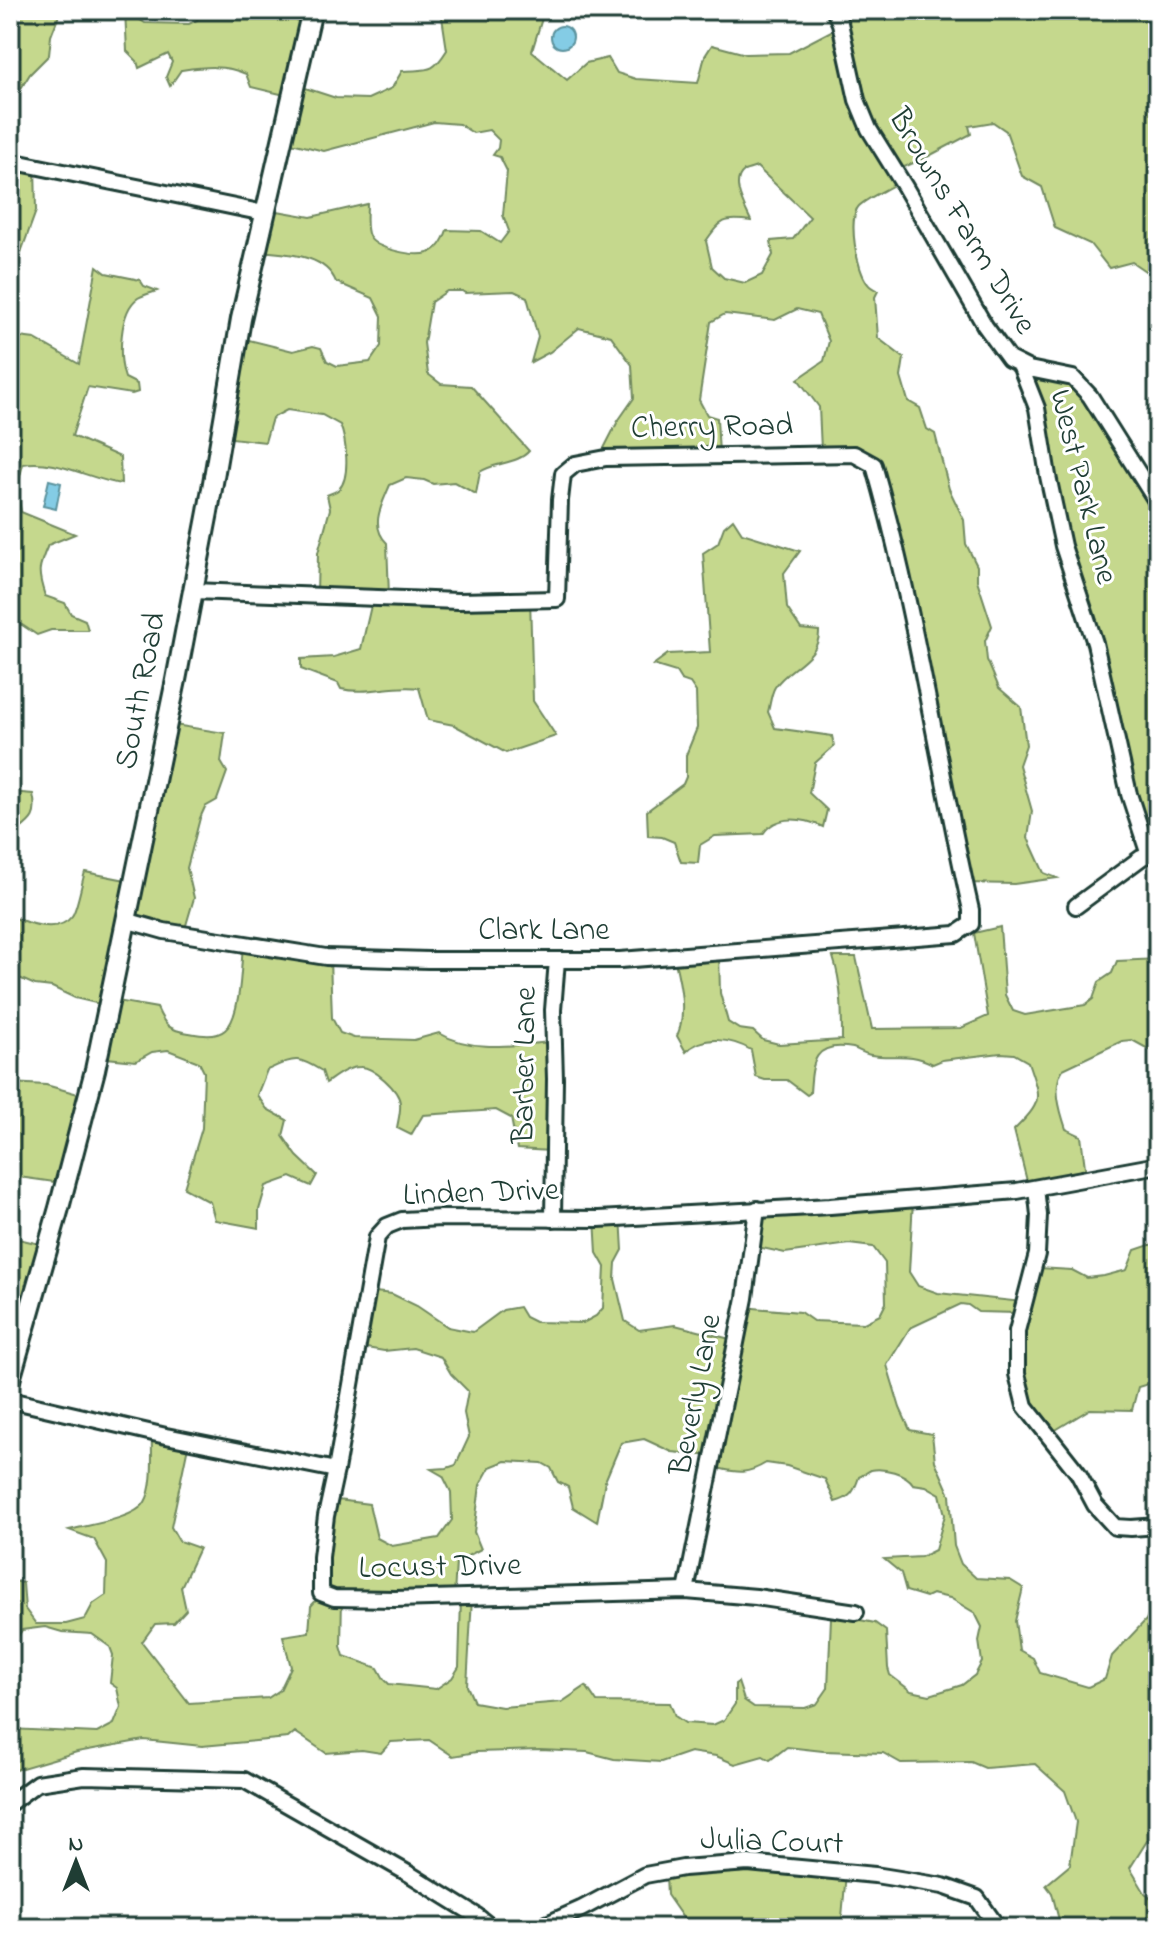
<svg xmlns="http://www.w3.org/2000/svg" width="1168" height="1938" font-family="'Indie Flower',sans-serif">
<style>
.green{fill:#c5d88d;stroke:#728a60;stroke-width:2;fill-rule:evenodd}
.water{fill:#84cce5;stroke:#5c939e;stroke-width:2}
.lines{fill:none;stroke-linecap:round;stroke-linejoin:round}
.minor-casing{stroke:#1f3d34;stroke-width:20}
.tertiary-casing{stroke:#1f3d34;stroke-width:24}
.minor{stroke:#fff;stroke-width:14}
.tertiary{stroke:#fff;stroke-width:18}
.labels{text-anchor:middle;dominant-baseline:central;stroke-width:6;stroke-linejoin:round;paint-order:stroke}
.street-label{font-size:32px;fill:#1f3d34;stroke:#fff}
</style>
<rect width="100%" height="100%" fill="#fff"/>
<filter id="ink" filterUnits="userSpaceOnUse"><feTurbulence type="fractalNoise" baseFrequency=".0125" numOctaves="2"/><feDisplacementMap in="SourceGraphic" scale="16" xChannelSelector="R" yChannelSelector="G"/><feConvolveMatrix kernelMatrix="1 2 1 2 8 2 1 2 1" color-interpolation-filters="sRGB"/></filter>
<g filter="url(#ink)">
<g class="green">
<polygon points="10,10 61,10 51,36 49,55 30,74 20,90 10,141"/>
<path d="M125,10L145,23L189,24L197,20L203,10H311L296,85L336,98L368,99L392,88L402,71C429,69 432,74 447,50L442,17L430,10H541L543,15L532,51L567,80L586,63L608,58L617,73L636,79L698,83L705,56L712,45L746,54L789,53L839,27L834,10H1158V288L1148,273L1132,262L1109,268L1090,244L1055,228L1042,187L1022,176L1006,131L993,122L969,126L971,134L927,157L895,171L897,183C886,190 867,198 859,206C847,218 857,272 868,284C870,287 874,289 878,291L875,297L878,338L904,358L901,377L908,401L920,408L927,429L935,434L949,489L964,520L966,544L977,566V580L992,626L985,641L987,660L999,688L1021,707L1026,745L1019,765L1032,811L1028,838L1044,873L1057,878L1014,884L965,883L873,465L821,450L819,407L798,379L824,361L829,341L818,314L797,309L775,320L725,314L711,322L699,400L707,415L717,418L719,454L599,458L618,421L634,398L632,365L611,336L579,328L550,352L531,362L538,337L527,297L514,291L465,293L462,291H447L431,302L424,343L428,374L441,384L471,386L529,451C518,464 495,462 480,472L476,494L454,482L433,484L424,480L406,478L390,485C382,504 369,526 387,543L389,595L530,598L533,701L556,736L506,753L454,725L428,720L419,688C393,684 367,695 341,689L338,683L301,669V659L334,657L361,649L373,597L317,593L318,553L330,509L327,495C331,493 336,492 339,489C351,477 346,439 340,425L322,415L287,410L272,418L265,442L223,437L237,337L293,351L313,346L321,348L327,361L337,366L370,362L381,346L382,316L373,298L336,282C324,253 285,254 259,251L266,209L311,217L367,204C367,214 365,228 369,236C374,249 415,257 428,253C439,250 444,239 447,230L481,231L500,243L509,231L503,215L507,171L500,157L493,155L498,148L499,140L489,130L473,133L459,124L434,122L324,151L283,141L289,96L251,87L246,74C224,64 203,67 181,70L170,86L166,77L172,62L168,54L139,68L137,61L127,51ZM757,167L810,217L793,239L771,241L773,255L762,275L745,283L724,278L712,267L706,241C721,220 724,217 751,221C746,209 729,182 744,171C746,170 754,168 757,167Z"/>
<polygon points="10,157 35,162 36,211 19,258 10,311"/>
<path d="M97,266L106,273L140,280L144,286L157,291C151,293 143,295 138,298C119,311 118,358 125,378L137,384L138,392L132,394L88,387L72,436L120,457L121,484C89,479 55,458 23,464L17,488L21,512L75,534L48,545C38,568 37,572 45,596L65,603L71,614L85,620L88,630H51L37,635L22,625L10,624V336L35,339L79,364Z"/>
<polygon points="1029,369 1073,378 1158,504 1158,850 1149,855 1080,595"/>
<path d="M733,519L742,533L800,551L784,573L787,608L801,629L819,631C820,659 789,666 775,687C771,693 770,705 768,712L775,728L832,736L834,746L815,763L809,793L827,810L823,827C803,818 776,814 763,834L715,836L700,845L698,863L681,862L674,842L662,837L648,836L647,811L683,784L686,777V755L697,728L696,692L690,683L681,680L676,672L653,665L668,654L710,652L703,553L718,543L724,527Z"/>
<path d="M168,724L225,733L221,762L227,772L217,800L205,807L200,818L187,868L194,898L184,932L125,919L111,1000L157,1008C165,1026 169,1030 189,1033C200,1035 216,1038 225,1030C241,1017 241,965 243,945L330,958L332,1018L340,1033L354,1038L414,1040L439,1033C473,1053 514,1045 552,1042L550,1151L517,1149L511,1118L496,1110L423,1115L411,1135L397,1128C398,1121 401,1111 400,1103C399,1090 373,1066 360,1067C347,1067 336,1076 326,1083L322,1071C296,1055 295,1058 267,1070L257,1095L267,1109L287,1120L283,1136L297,1156L317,1175L311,1186L291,1177L266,1186L259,1210V1228L215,1220L210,1202L184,1188L202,1128L204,1072L199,1062L168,1050L152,1052L136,1061L97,1057L104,1005L75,998L52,987L35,985L10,974V916C27,923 58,935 72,916C77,910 82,881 85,872L131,881Z"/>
<path d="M10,792L33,794C39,821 28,822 10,837Z"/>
<path d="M1000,927L1005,995L1013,1011L1025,1015L1085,1005L1093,999L1099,982L1112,973L1117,961L1158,959V1039L1152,1051L1132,1040L1122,1041L1063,1069C1052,1086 1060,1111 1066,1129L1081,1136L1086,1175L1028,1185L1014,1130C1043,1101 1041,1100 1028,1062L1014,1054L1001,1053L942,1060L933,1064C908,1051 896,1059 871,1055C864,1054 859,1050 853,1048C814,1041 812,1061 810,1093L807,1095L787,1080H765L756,1077L751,1050C732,1039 703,1034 686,1052L677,1036C688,1011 679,979 673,953L719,951L720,993L728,1022L739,1029L753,1031L763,1040L779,1044L842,1040C842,1012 842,984 833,957H856L872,1029L961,1028L988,1016L974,933Z"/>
<polygon points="10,1083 46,1085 85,1096 61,1183 12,1176 10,1171"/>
<path d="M913,1200L909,1272L918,1286L938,1293L1022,1302L1039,1268L1072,1270L1087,1278L1104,1276L1127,1270L1135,1250L1156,1243L1158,1240V1381L1138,1387L1132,1410L1090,1409L1049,1434L1024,1404L1017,1313L978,1312L968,1305L961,1304L910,1328L887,1365L900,1408L910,1430L932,1434L935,1461L950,1495L954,1546L961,1564L976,1578L1010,1580L1023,1588L1015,1621L1019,1650L1033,1658L1040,1673L1088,1687L1105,1679L1112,1656L1146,1620L1156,1594L1158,1602V1834L1147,1841L1130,1868L1145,1893L1158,1906V1928H1061L1052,1893L1046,1885L1070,1865L1076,1822L1065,1791L1035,1764L985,1768L971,1762L901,1763L883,1753L823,1751L787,1747L770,1760L763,1756L735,1764L716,1756L690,1752L661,1762L614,1759L587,1752L540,1750L476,1752L453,1756L429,1740L391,1742L381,1753L362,1750L326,1753L295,1732L288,1738L202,1746L144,1740L77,1752L15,1770L10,1778V1729L97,1733L114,1724L121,1707L117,1688L110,1683L113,1655L110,1647L92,1634L62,1632L45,1627L22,1630L10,1649V1580L23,1583L25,1609L36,1624H66L85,1619L93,1604L106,1595L107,1563L94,1539L69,1530C88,1525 135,1519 145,1502C155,1485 151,1451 152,1432L189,1441L171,1527L179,1541L199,1548L181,1587L186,1610L174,1623L155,1624L142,1642L189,1703L268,1698L280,1690L291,1667L283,1636L309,1632L311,1606L322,1594L330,1499L369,1504L377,1538L392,1546L439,1538L452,1520L451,1492L443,1476L431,1469L447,1468L456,1465L469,1437L464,1413L468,1391L451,1374L441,1357L413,1348L384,1351L360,1347L367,1291L392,1294L417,1306L448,1327L473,1332L503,1310L519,1307L525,1317L535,1322L583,1323L596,1316L603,1308L605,1267L597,1253L595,1218L621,1216L623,1250L616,1263L615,1279L625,1321L639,1330L675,1325L734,1340L743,1307L800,1312L813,1321L864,1323L880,1315L886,1303L885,1263L873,1247L849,1244L785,1253L753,1246L756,1214ZM644,1439L672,1452L711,1456L713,1467C736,1472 745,1476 766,1463L787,1466L825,1479L835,1502C851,1498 854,1492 859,1477C863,1475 867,1472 871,1470C883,1467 906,1473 913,1484L926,1486L940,1494L945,1515L935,1550L921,1557L884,1559L901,1573L906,1591L926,1597L932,1594L950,1598L975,1613L982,1627L979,1641L982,1662L975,1675L962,1685L930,1695L911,1691L890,1675L888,1668L886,1631L875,1623L834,1615L831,1617L828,1688L817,1704L805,1708L754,1707L744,1700L738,1682L735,1684V1704L724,1720L713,1725L685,1723L675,1716L670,1703L597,1702L586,1686L562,1702L502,1707L474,1702L467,1686L472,1598L461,1599L459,1667L452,1678L436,1689L389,1684L384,1679L378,1668L344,1656L341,1646L342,1598L454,1596L456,1562L481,1549L474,1532L480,1485L490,1467L505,1461L542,1463L551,1468L558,1482L568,1487L573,1507L597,1522L605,1481L621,1443Z"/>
<polygon points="10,1237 44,1245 27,1300 10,1294"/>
<polygon points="710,1865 846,1873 841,1928 690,1928 667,1895 666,1875"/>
</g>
<g class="water">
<circle cx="562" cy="37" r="11"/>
<polygon points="49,480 61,483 56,509 43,506"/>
</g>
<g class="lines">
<defs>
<g id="minor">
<polyline points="834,10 840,23 857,100 869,129 905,187 985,326 1009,359 1029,369 1073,378 1090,396 1158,504"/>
<polyline points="10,161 264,213"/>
<polyline points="1020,365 1037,408 1048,476 1063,546 1095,643 1129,794 1149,855"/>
<polyline points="1076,906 1141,858 1158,850"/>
<path d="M125,920L164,931L326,957L428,960H620L956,934L971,924V910C937,762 916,611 874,465L854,454L606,458L575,464L563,474L560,500L557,599L458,601L193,591"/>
<polyline points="1036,1188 1039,1215 1037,1254 1017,1331 1017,1374 1025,1406 1078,1473 1095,1505 1115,1527 1131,1528 1158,1526"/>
<polyline points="553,1219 555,1079 553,1010 557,960"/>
<polyline points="10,1400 166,1436 336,1470"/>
<polyline points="686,1591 745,1298 757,1209"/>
<polyline points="856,1612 756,1597 686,1591 395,1599 334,1598 321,1593 321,1557 326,1516 336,1470 377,1237 387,1226 402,1220 441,1218 599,1219 830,1206 1017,1191 1158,1165"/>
<polyline points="10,1803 37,1783 84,1776 244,1780 411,1875 477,1916 492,1928"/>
<polyline points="538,1928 581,1909 645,1875 683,1868 748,1863 875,1875 943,1886 977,1898 998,1928"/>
</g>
<polyline id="tertiary" points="10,1380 59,1208 95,1070 176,680 208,512 241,319 312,10"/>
</defs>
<use href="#minor" class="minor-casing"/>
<use href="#tertiary" class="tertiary-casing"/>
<use href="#minor" class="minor"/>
<use href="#tertiary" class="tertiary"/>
</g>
</g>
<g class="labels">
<g class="street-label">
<text transform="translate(961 222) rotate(59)">Browns Farm Drive</text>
<text transform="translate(712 428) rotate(-1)">Cherry Road</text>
<text transform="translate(1082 487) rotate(76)">West Park Lane</text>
<text transform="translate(142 691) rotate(-79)">South Road</text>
<text x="544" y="931">Clark Lane</text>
<text transform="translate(526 1065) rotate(-89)">Barber Lane</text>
<text transform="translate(481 1194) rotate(-2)">Linden Drive</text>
<text transform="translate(697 1395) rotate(-79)">Beverly Lane</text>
<text transform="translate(440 1568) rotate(-1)">Locust Drive</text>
<text transform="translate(772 1843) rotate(2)">Julia Court</text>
</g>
</g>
<rect width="1168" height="1938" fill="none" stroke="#fff" stroke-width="40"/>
<rect x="20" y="20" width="1128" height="1898" fill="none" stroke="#1f3d34" stroke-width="3" filter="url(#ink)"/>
<g transform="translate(76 1862)" stroke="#ffffff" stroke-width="6" paint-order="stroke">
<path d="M0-6L14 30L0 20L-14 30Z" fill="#1f3d34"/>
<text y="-12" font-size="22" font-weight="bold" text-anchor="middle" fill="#1f3d34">N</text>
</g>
</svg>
